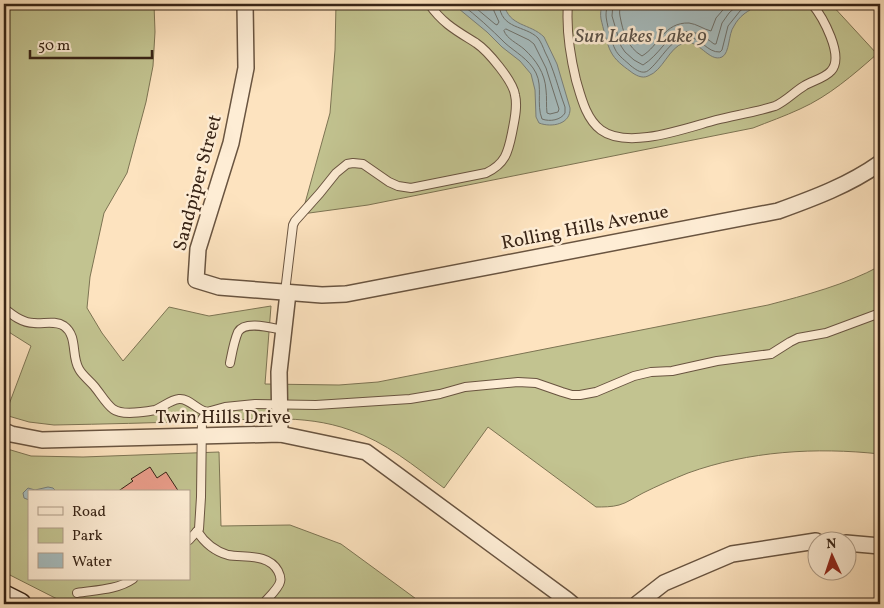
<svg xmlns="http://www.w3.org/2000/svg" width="884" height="608" font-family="Vollkorn,serif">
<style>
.green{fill:#c2c390;stroke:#7d7453;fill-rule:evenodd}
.water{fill:#a5bbbd;stroke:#797f7a}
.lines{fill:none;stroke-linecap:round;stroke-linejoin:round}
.shore{stroke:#6e706a;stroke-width:1}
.building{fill:#e99c89;stroke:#382416}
.lane-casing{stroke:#695440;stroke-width:10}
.street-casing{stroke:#695440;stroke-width:18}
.secondary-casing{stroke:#382416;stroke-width:24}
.lane{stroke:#feedd5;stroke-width:8}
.street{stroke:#feedd5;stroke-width:15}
.secondary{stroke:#feedd5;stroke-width:21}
.labels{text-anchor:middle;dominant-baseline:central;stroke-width:5;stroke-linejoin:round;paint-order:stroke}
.street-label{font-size:19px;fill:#382416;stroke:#feedd5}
.water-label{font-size:20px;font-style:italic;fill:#595148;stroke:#feedd5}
</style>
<rect width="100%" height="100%" fill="#fde3bf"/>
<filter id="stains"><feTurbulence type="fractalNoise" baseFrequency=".004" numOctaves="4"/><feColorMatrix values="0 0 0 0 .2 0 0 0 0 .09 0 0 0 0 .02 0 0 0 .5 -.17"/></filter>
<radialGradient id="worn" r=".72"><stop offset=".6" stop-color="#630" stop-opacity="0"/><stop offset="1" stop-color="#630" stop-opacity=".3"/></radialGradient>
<g class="green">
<path d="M4,4H154L155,32L153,66L146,102L127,173L104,213L90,277L87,308L102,333L123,361L169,307L209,316L271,306L265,384L339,385L378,382L768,305C806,295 845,285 880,266V454C816,447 749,451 688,473C673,479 657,486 643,493C635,497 627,503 619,505C612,507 603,507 596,507L488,427L444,488C414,466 386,442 350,430C303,413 252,420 203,421C153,423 104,424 54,425L29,422L5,415L31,346L4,329Z"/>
<path d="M336,4H831L877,54C853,75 829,96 800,109C785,116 768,122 753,128L368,205L302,214L330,113L335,50Z"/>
<path d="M4,448L31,456L83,457L219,452L221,526L290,525L341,544L423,604H67L4,572ZM29,492H189V579H29Z"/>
</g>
<g class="water">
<path d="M453,4H504C509,27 530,23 544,37L557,64L570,108C571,124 552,128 539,123L536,117L535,90L531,74L520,61L502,47L487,32Z"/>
<path d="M602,4H755C752,10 749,10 744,14C740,17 736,22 734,26C728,34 730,53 722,57C709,63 698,38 684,43C669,47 663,71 648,76C642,79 635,75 630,71C623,66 615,60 611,52C607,45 603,27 601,19C600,14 601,9 602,4Z"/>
<polygon points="48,487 53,488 57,492 29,492 29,500 24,498 23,493 28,488 35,490"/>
</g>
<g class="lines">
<g class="shore">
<path d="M461,4C477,16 491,29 505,43C515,52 529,59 536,73C543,87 536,104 542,119C550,122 561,120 565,113V107C558,88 554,69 545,52C543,47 541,42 538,38C525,25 501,30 499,4"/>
<polyline points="471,4 495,24 497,25 499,22 494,11 493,4"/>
<path d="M607,4C607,8 606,11 606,15C606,21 612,44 615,49C618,56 626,61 631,66C635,69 640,73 645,72C647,72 650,69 651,68C661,59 672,38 686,37C700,36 707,53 720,52L722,50L728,26L740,11L749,4"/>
<path d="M613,4L612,16L621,46L625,52L634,60L643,65C651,60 657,53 663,46C680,25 695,29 714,44H716L722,23L729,13L739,4"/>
<path d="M621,4C620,8 619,12 620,16C623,32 627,47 642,56C659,46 664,22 689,23C697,24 703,29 711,31L716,18L728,4"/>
<path d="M506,29L529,40L534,44L546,68L559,109L558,112L550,114L547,113C546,106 547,97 546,90C545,73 536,60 524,49C517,43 507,39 504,31Z"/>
</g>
</g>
<polygon class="building" points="150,467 157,478 166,472 179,492 117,492 133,481 131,479"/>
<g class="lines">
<defs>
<g id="lane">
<path d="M568,4C566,29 570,55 576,80C581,97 586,119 601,130C628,150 686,128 716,120C736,115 756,112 775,106C786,101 794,92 804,86C812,81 825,78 831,71C845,56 822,16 812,4"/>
<path d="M285,292L293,225L295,221L320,193L336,173L347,164L353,163L363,164L389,182L398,186L411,188L486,173C505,164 508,153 512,133C514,122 518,107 515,95C513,81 488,51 476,43C457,31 443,24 429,4"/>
<path d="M4,308C12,315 22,323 34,323C44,324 55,320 64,326C78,336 71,356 79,369C82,375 89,380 94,386C100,393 106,404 113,409C122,416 144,412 155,410C163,407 170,400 179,399C189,398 197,410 207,412"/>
<path d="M230,363C232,353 234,341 238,332C245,320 272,328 283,330"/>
<path d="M197,531C204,542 214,551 228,555C244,558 268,553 278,571C280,575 281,579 280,582C279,588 267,599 263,604"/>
<polyline points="189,540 199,529 201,497 202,419 207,412 225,407 255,404 316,405 410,399 440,394 465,387 518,382 536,383 562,392 572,395 580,395 596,392 634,376 651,372 672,371 717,361 771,354 790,342 798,338 826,333 880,313"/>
<path d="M77,593C96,590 117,590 133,579"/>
</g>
<g id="street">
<path d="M245,4L246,68L231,143L198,249L196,280L219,287L322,295L346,294L778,211C814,198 849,185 880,163"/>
<polyline points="4,431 11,434 42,440 280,434 366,452 566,599 572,604"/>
<polyline points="280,434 279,372 288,293"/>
<polyline points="846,543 880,546"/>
<polyline points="637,604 664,583 732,554 816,541"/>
</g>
<polyline id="secondary" points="4,596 20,604"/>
</defs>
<use href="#lane" class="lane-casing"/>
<use href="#street" class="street-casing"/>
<use href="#secondary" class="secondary-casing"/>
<use href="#lane" class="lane"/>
<use href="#street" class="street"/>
<use href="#secondary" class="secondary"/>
</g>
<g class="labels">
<g class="street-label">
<text transform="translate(198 183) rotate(-75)">Sandpiper Street</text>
<text transform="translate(585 228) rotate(-11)">Rolling Hills Avenue</text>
<text x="223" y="418">Twin Hills Drive</text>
</g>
<g class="water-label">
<text x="641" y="37">Sun Lakes Lake 9</text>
</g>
</g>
<rect width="884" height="608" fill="none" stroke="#fde3bf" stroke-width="20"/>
<rect x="5" y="5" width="874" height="598" fill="none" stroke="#382416" stroke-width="2.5"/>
<rect x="10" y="10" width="864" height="588" fill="none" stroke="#382416"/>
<rect x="28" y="490" width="162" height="90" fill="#feedd5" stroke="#af9d89"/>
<rect x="38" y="507" width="25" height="8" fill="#feedd5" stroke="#af9d89"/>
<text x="72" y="516" font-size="15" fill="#382416">Road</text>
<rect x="38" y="528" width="25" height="15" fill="#c2c390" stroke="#af9d89"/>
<text x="72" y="540" font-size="15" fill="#382416">Park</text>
<rect x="38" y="553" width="25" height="15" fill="#a5bbbd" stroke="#af9d89"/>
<text x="72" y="566" font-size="15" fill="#382416">Water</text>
<g transform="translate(832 556) rotate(357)"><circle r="24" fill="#feedd5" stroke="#af9d89"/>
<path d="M0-4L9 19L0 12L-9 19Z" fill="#8f2418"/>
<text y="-8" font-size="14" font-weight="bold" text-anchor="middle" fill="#382416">N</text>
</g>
<path d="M30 50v8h122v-8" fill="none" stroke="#382416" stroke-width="2.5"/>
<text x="38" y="50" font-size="15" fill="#382416" stroke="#feedd5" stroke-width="4" paint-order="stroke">50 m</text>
<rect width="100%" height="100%" filter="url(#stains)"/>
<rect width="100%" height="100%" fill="url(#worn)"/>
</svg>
